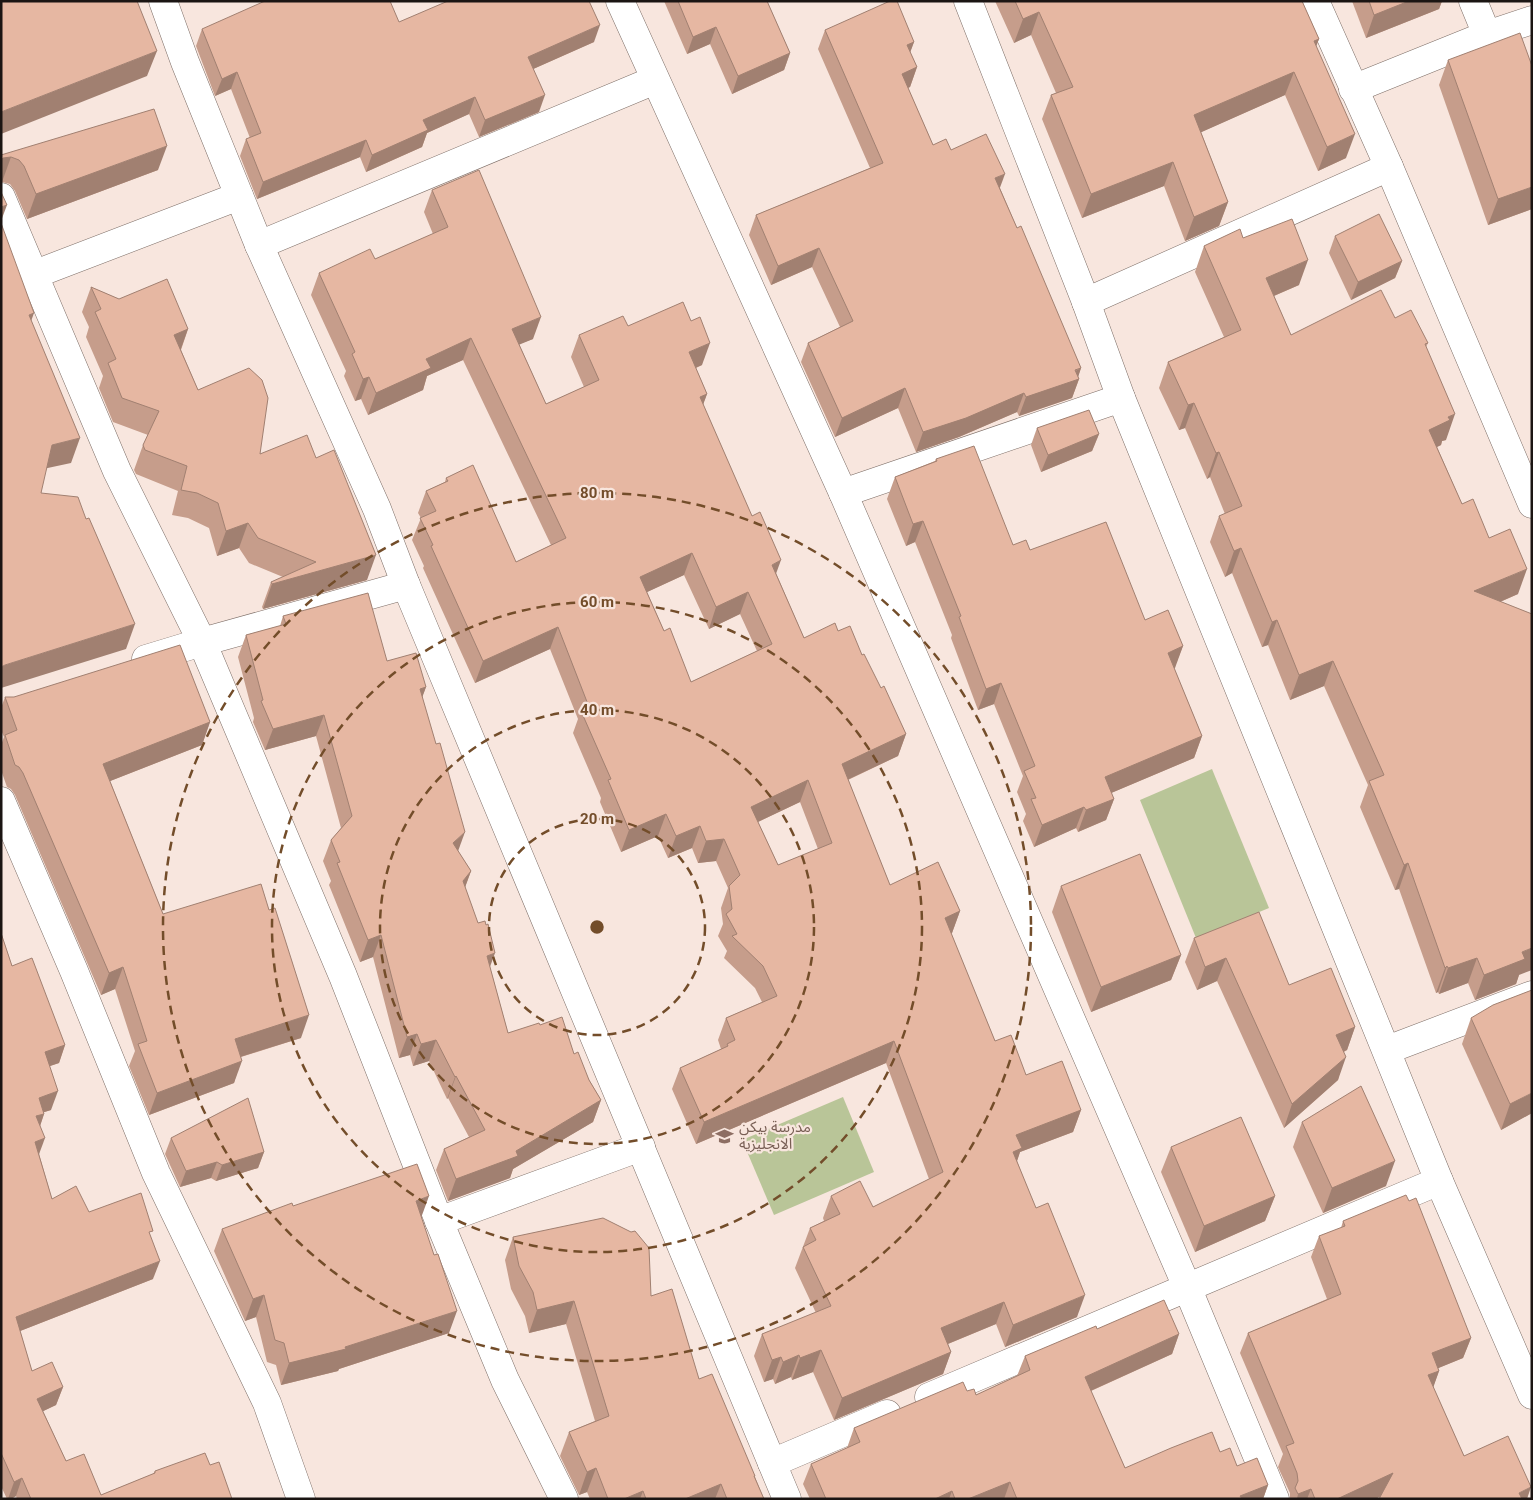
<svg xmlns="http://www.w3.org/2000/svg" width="1533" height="1500" font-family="Roboto,'Noto Sans Arabic',sans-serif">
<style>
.green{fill:#b9c598}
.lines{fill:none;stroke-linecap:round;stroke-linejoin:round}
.minor-casing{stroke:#7e6f68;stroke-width:29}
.minor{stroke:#fff;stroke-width:28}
.wall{fill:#c69d8b;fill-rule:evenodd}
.shaded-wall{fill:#a18071}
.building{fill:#e6b7a2;stroke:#a18071;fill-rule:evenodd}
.ring{fill:none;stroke:#734d2a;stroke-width:2.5;stroke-dasharray:9 6}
.labels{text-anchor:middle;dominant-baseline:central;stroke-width:4.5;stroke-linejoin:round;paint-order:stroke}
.education-label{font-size:15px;fill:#785e54;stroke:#f8e6de;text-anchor:start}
.centre{fill:#734d2a;stroke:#f8e6de;stroke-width:2.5}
.ring-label{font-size:15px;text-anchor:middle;font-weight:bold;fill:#734d2a;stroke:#f8e6de;stroke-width:4.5;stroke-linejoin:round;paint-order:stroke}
</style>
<rect width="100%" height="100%" fill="#f8e6de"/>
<g class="green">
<polygon points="1212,769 1269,908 1196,938 1140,800"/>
<polygon points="843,1097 874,1172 774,1215 742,1140"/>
</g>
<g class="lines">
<defs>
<g id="minor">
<polyline points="163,1 185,62 259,245 377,509 406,585 787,1499"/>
<polyline points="620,1 843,493 1187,1287 1275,1499"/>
<polyline points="968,1 1086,302 1121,398 1439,1181 1532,1395"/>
<polyline points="1315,1 1389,167 1532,504"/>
<polyline points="1473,1 1487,35"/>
<polyline points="1353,89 1487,35 1532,20"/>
<polyline points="1,197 117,471 202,642 343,976 439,1221 505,1380 564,1499"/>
<polyline points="259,245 655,80"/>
<polyline points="33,275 239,196"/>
<polyline points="1086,302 1389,167"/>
<polyline points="843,493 1121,398"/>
<polyline points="146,659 202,642 406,585"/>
<polyline points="1,801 74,971 156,1173 267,1403 301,1499"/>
<polyline points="1387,1050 1532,995"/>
<polyline points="439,1221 641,1147"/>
<polyline points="929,1397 1439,1181"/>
<polyline points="772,1463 887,1414"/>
</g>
</defs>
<use href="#minor" class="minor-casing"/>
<use href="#minor" class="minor"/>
</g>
<g class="wall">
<polygon points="664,1 767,1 790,53 784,70 732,94 710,44 687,54"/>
<polygon points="995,1 1302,1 1319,39 1316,46 1346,158 1318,171 1285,95 1201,132 1228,202 1219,226 1185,241 1164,186 1082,218 1042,119 1051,95 1056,93 1031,35 1014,43"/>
<polygon points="1352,1 1442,1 1439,9 1366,38"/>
<polygon points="399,22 594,42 533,69 539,112 479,137 469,114 427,133 422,147 366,172 360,157 257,199 240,156 246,139 250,138 231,89 215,96 196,46 202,29"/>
<polygon points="825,30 914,42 910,52 917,67 910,87 908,88 933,145 951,150 1000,188 1017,228 1081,368 1078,377 1079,379 1072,398 1019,416 1017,412 959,437 916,452 898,408 835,437 801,362 808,343 840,327 812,267 771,285 749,235 756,215 870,168 818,49"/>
<polygon points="1448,60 1532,209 1488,225 1439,85"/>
<polygon points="1,155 158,170 27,219 15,191 10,184 2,182"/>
<path d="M432,190L533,339L519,344L546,404L584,387L571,357L579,335L628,326L702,365L696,368L707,394L703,404L804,638L838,631L862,655L906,734L898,756L848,780L890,885L960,911L952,933L951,934L995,1041L1026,1075L1081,1110L1073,1132L1020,1152L1017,1161L1077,1317L1005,1347L996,1324L948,1344L951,1352L943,1374L834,1420L813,1372L792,1380L791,1377L775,1384L773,1379L764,1382L754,1356L762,1334L816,1313L795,1268L810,1228L824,1221L823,1218L831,1196L873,1207L929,1179L886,1063L696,1144L672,1089L680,1068L721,1049L718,1040L726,1018L762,1002L755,988L724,958L727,951L718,936L723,924L721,908L728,888L716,861L698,863L692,848L668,858L658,836L621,852L600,802L601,798L573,733L578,719L550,649L475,683L423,568L424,566L412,540L421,518L418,513L426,491L445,482L446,478L516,562L551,545L463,360L427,376L423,390L368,415L361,399L355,401L344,376L346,371L311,295L319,273L375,259L433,234L424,212ZM684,575L709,629L740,614L757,651L691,682L664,631L647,592ZM800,802L818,849L778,865L758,822Z"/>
<polygon points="1335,236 1402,261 1395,278 1351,300 1329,253"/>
<polygon points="1243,238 1299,285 1274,296 1291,335 1395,318 1428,343 1426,347 1446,440 1442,441 1441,445 1437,447 1462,504 1489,538 1518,594 1500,602 1519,975 1516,984 1475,1000 1468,983 1439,994 1438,992 1436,993 1399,889 1395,890 1360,807 1368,785 1324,686 1290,700 1268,645 1262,647 1232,573 1225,577 1210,542 1219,516 1225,514 1210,477 1207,479 1185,428 1179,430 1159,388 1168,362 1224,337 1195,272 1204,246"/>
<polygon points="91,287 188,329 181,350 198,390 260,454 367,580 263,609 262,607 271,582 283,577 249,563 239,548 217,556 209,528 188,518 172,515 178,491 136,474 134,470 143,445 148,435 113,422 99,388 103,376 86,337 89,327 82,312"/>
<polygon points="1037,428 1099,434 1092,451 1041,472 1031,445"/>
<polygon points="936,459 1013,545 1030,550 1145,620 1183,646 1174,668 1202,736 1194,758 1111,793 1114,799 1106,820 1078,832 1076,828 1034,847 1023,821 1026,814 1017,792 1023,776 994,704 978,710 951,638 952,635 915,542 906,546 887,499 895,477 935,461"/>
<polygon points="283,616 387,661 426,687 422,697 458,851 471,871 465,887 490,967 508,1033 540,1025 574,1054 601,1100 593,1122 513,1169 510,1178 448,1201 436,1170 444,1149 469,1137 448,1098 447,1099 429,1061 413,1066 410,1055 399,1058 373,957 360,962 329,885 331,881 323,861 331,840 341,828 316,736 265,750 253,722 254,718 238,657 246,635 280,626"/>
<polygon points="5,697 210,722 202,745 110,781 163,914 301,1038 241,1057 234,1083 149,1115 129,1066 135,1051 115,989 101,995 15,795 11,789 7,787 1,770 1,745 4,737 1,730 1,708"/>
<polygon points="1061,886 1181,955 1171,980 1091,1012 1052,912"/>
<polygon points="1,933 12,966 65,1045 59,1063 50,1066 51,1110 44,1112 44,1114 40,1126 39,1154 52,1199 89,1212 151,1237 153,1279 20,1331 32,1371 63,1387 56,1405 43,1411 66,1461 101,1495 153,1474 155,1471 210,1465 232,1499 17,1499 16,1496 11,1499 7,1499 1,1486"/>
<polygon points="1194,938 1289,985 1355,1027 1347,1050 1344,1052 1338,1080 1284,1128 1217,981 1197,990 1185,962"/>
<polygon points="1471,1018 1532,1113 1501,1130 1462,1044"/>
<polygon points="1302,1122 1386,1186 1323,1213 1293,1147"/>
<polygon points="171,1138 264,1152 258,1168 216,1181 211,1178 180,1187 165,1154"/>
<polygon points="1171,1147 1275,1196 1265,1221 1195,1252 1161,1172"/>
<polygon points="293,1206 421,1216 449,1333 339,1369 338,1371 281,1385 276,1365 267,1362 256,1317 245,1321 214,1251 222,1229"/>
<polygon points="1343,1221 1471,1338 1463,1358 1438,1368 1439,1371 1433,1387 1464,1456 1375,1499 1290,1499 1290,1493 1278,1467 1283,1454 1240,1353 1248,1333 1327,1299 1311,1257 1319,1236 1341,1228"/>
<polygon points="513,1237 651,1296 755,1476 755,1477 764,1499 590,1499 587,1492 579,1495 560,1456 569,1432 595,1421 566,1324 529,1333 525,1316 511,1289 505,1260"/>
<polygon points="1097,1329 1179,1334 1172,1354 1091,1391 1125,1468 1220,1452 1237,1466 1268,1485 1263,1499 810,1499 803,1484 811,1464 847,1448 854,1428 967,1391 976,1395 1017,1376 1025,1356"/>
</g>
<g class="shaded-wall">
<polygon points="1409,1 1442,1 1439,9 1366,38 1374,15"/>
<polygon points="1039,12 1031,35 1014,43 1023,19"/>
<polygon points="600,25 594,42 522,74 528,57"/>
<polygon points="716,27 710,44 687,54 693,37"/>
<polygon points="1319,39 1310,62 1314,41"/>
<polygon points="914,42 907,61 907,45"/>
<polygon points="157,51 147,76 1,134 1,112"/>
<polygon points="790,53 784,70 732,94 738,76"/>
<polygon points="917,67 910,87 895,93 902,74"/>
<polygon points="237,72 231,89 215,96 222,79"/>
<polygon points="1294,72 1285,95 1186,139 1194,115"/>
<polygon points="545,95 539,112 479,137 485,120"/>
<polygon points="475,97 469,114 427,133 422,147 366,172 372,155 423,120"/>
<polygon points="1355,134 1346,158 1318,171 1327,147"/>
<polygon points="366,140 360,157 257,199 263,182"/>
<polygon points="167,146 158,170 27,219 36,194"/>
<polygon points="11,157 2,182 1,182 1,160 3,158"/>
<polygon points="1173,162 1164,186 1082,218 1091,194"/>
<polygon points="1005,174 998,193 995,178"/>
<polygon points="1532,187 1532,209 1488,225 1498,199"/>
<polygon points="1228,202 1219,226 1185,241 1194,217"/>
<polygon points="7,205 1,221 1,207"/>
<polygon points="819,248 812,267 771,285 778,266"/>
<polygon points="1308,260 1299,285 1257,303 1266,278"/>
<polygon points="1402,261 1395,278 1351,300 1358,282"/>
<polygon points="34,313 25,338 29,315"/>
<polygon points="541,317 533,339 504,351 512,329"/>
<polygon points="188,329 179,354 174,335"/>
<polygon points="471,338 463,360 427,376 423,390 368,415 376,393 426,359"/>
<polygon points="710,343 702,365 681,374 689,352"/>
<polygon points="1081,368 1077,380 1079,379 1072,398 1019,416 1026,397"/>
<polygon points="369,377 361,399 355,401 363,379"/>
<polygon points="905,388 898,408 835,437 842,418"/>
<polygon points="1024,393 1017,412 959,437 916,452 923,432"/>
<polygon points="707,394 699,416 700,397"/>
<polygon points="1194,403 1185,428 1179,430 1188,405"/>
<polygon points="1455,414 1446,440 1442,441 1441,445 1420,455 1429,430 1448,417"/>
<polygon points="1099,434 1092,451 1041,472 1048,455"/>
<polygon points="80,438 71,463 43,469 52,445"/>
<polygon points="1219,452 1210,477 1207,479 1216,453"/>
<polygon points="923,521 915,542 906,546 913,524"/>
<polygon points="248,523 239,548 217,556 226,531"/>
<polygon points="1241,548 1232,573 1225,577 1234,551"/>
<polygon points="692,553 684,575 632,599 640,577"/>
<polygon points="376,555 367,580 263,609 272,584"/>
<polygon points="781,560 773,582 772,565"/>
<polygon points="1527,569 1518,594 1465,617 1474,591"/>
<polygon points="748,592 740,614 709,629 716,607"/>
<polygon points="1277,620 1268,645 1262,647 1272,622"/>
<polygon points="135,624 126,649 1,688 1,667 5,665"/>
<polygon points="558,627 550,649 475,683 483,661"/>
<polygon points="1183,646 1175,668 1160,674 1168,653"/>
<polygon points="1333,661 1324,686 1290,700 1299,675"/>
<polygon points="1001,683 994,704 978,710 986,689"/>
<polygon points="426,687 418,709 420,689"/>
<polygon points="324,715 316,736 265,750 273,729"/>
<polygon points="210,722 202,745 95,787 103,764"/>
<polygon points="906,734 898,756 834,786 842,764"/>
<polygon points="1202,736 1194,758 1097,799 1105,777"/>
<polygon points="808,780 800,802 743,829 751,807"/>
<polygon points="1114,799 1106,820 1078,832 1086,810"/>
<polygon points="1084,807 1076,828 1034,847 1042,825"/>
<polygon points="666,814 658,836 621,852 629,830"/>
<polygon points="700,826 692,848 668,858 676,836"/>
<polygon points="465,832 457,854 453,843"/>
<polygon points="724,839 716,861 698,863 706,841"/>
<polygon points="1408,863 1399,889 1395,890 1404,865"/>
<polygon points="471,871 463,893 463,881"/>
<polygon points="960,911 952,933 937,940 945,918"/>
<polygon points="381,935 373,957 360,962 368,940"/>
<polygon points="1532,948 1532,970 1519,975 1516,984 1475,1000 1484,975 1522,952"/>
<polygon points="495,953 487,975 487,956"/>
<polygon points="1181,955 1171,980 1091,1012 1101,987"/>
<polygon points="1226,958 1217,981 1197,990 1205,967"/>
<polygon points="1477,958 1468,983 1439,994 1448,968"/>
<polygon points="1447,966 1438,992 1436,993 1445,968"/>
<polygon points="123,967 115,989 101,995 109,973"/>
<polygon points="309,1015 301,1038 227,1061 235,1039"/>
<polygon points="1355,1027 1347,1050 1328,1058 1336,1035"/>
<polygon points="417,1034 410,1055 399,1058 407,1037"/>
<polygon points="436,1040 429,1061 413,1066 421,1044"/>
<polygon points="894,1041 886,1063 696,1144 704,1122"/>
<polygon points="65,1045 59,1063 38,1070 45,1052"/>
<polygon points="1346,1057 1338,1080 1284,1128 1292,1104"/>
<polygon points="242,1061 234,1083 149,1115 157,1093"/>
<polygon points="456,1076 448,1098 447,1099 455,1077"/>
<polygon points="58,1091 51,1110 32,1116 39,1098"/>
<polygon points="1532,1093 1532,1113 1501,1130 1510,1104"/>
<polygon points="601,1100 593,1122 513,1169 510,1178 448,1201 456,1179 516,1151"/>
<polygon points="1081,1110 1073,1132 1020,1152 1014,1170 1005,1174 1016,1135"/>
<polygon points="44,1114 38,1132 36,1116"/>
<polygon points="45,1138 38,1157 35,1142"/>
<polygon points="264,1152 258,1168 216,1181 222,1165"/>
<polygon points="1395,1161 1386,1186 1323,1213 1332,1188"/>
<polygon points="217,1162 211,1178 180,1187 186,1171"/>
<polygon points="429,1196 421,1218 416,1201"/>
<polygon points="1275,1196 1265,1221 1195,1252 1204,1226"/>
<polygon points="160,1261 153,1279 10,1335 16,1317"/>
<polygon points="264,1295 256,1317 245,1321 253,1299"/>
<polygon points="1085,1295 1077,1317 1005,1347 1013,1325"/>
<polygon points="574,1301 566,1324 529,1333 537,1310"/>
<polygon points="1004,1302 996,1324 933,1350 941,1328"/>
<polygon points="457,1311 449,1333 339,1369 338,1371 281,1385 289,1363 345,1347"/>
<polygon points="1179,1334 1172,1354 1077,1397 1085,1377"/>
<polygon points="1471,1338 1463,1358 1424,1374 1432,1353"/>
<polygon points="821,1350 813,1372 792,1380 800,1358"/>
<polygon points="951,1352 943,1374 834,1420 842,1398"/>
<polygon points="799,1355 791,1377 775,1384 783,1362"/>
<polygon points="781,1357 773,1379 764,1382 772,1360"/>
<polygon points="1439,1371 1432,1391 1428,1375"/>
<polygon points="63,1387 56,1405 31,1417 37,1399"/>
<polygon points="596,1468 587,1492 579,1495 587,1472"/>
<polygon points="1393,1473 1386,1494 1375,1499 1337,1499"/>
<polygon points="22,1478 16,1496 11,1499 8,1499 14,1482"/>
<polygon points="1010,1482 1004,1499 968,1499"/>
<polygon points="721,1484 715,1499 685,1499"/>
<polygon points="1268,1485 1263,1499 1239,1499 1240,1496"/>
<polygon points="1531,1487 1527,1499 1517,1499 1519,1493"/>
<polygon points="1311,1489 1307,1499 1297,1499 1298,1494"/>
<polygon points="643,1491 640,1499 624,1499"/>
<polygon points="952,1491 949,1499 935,1499"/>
</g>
<g class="building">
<polygon points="1,1 137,1 157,51 1,112"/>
<polygon points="265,1 390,1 399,22 448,1 589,1 600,25 528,57 545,95 485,120 475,97 423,120 428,130 372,155 366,140 263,182 246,139 261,133 237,72 222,79 202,29"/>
<polygon points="678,1 767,1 790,53 738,76 716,27 693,37"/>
<polygon points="890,1 897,1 914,42 907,45 917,67 902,74 933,145 946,139 951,150 986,134 1005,174 995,178 1017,228 1021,226 1081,368 1075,370 1079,379 1026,397 1024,393 966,418 923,432 905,388 842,418 808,343 853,321 819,248 778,266 756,215 883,163 825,30"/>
<polygon points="1015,1 1302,1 1319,39 1314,41 1355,134 1327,147 1294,72 1194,115 1228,202 1194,217 1173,162 1091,194 1051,95 1073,87 1039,12 1023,19"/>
<polygon points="1369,1 1409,1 1374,15"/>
<polygon points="1520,33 1532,66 1532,187 1498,199 1448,60"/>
<polygon points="154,109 167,146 36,194 24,166 19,160 11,157 3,158 1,160 1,155"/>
<path d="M479,170L541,317L512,329L546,404L599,380L579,335L623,316L628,326L683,302L691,321L700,317L710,343L689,352L707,394L700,397L752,516L760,512L781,560L772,565L804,638L835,623L838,631L850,626L862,655L864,654L881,688L884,686L906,734L842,764L890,885L938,862L960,911L945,918L995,1041L1011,1035L1026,1075L1062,1061L1081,1110L1016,1135L1022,1148L1013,1152L1036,1208L1048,1203L1085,1295L1013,1325L1004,1302L941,1328L951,1352L842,1398L821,1350L800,1358L799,1355L783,1362L781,1357L772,1360L762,1334L831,1306L803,1247L816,1240L810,1228L840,1214L831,1196L860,1181L873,1207L943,1172L894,1041L704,1122L680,1068L728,1046L727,1044L735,1040L726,1018L777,996L763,966L732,936L737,934L726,914L732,909L729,886L740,875L724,839L706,841L700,826L676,836L666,814L629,830L608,780L611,779L581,711L589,707L558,627L483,661L431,546L433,545L420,518L436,511L426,491L448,481L446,478L473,465L516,562L566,538L471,338L426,359L431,368L376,393L369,377L363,379L352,354L355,352L319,273L370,249L375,259L448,227L432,190ZM692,553L716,607L748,592L772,644L691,682L670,628L664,631L640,577ZM808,780L832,843L778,865L751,807Z"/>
<polygon points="1,192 7,205 1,207"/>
<polygon points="1379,214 1402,261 1358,282 1335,236"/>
<polygon points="1292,219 1308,260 1266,278 1291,335 1381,290 1395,318 1411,310 1428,343 1425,344 1455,414 1448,417 1450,420 1429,430 1462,504 1473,499 1489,538 1510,529 1527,569 1474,591 1532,614 1532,948 1522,952 1525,959 1484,975 1477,958 1448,968 1447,966 1445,968 1408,863 1404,865 1369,781 1384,775 1333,661 1299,675 1277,620 1272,622 1241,548 1234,551 1219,516 1242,506 1219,452 1216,453 1194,403 1188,405 1168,362 1241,330 1204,246 1206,245 1240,229 1243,238"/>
<polygon points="1,223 34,313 29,315 80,438 52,445 41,493 78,497 86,519 89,518 135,624 5,665 1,667"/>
<polygon points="167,279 188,329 174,335 198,390 249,368 262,380 268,398 260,454 307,435 316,458 334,450 376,555 272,584 271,582 316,562 258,538 248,523 226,531 218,503 197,493 181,490 187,466 145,450 143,445 159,411 122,398 108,363 116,359 95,312 101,309 91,287 119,299"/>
<polygon points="1089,410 1099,434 1048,455 1037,428"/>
<polygon points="974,446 1013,545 1026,540 1030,550 1106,522 1145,620 1168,610 1183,646 1168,653 1202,736 1105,777 1114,799 1086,810 1084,807 1042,825 1031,799 1036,798 1024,771 1035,766 1001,683 986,689 959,617 961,616 923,521 913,524 895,477 937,461 936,459"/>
<polygon points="368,593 387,661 416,653 426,687 420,689 436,744 440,743 465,832 453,843 471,871 463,881 478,923 485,921 486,925 488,924 495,953 487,956 508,1033 539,1023 540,1025 562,1017 574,1054 578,1052 589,1080 601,1100 516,1151 518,1156 456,1179 444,1149 485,1130 456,1076 455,1077 436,1040 421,1044 417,1034 407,1037 381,935 368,940 337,863 340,862 331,840 352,816 324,715 273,729 261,701 263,700 246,635 286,624 283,616"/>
<polygon points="180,645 210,722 103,764 163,914 261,884 269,910 275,908 309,1015 235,1039 242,1061 157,1093 138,1044 147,1041 123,967 109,973 23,773 19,767 15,765 5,735 17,730 5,697 14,697"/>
<polygon points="1140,854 1181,955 1101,987 1061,886"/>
<polygon points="1259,912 1289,985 1331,968 1355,1027 1336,1035 1346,1057 1292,1104 1226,958 1205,967 1194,938"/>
<polygon points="1,933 12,966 32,958 65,1045 45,1052 58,1091 39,1098 44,1114 36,1116 45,1138 35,1142 52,1199 76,1186 89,1212 141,1193 153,1231 149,1232 160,1261 16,1317 32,1371 52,1362 63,1387 37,1399 66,1461 84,1454 101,1495 155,1473 155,1471 205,1453 210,1465 219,1462 232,1499 31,1499 22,1478 14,1482 1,1453"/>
<polygon points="1532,990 1532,1093 1510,1104 1471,1018 1493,1005"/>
<polygon points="1361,1086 1395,1161 1332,1188 1302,1122"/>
<polygon points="248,1098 264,1152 222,1165 217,1162 186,1171 171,1138"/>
<polygon points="1241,1117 1275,1196 1204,1226 1171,1147"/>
<polygon points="417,1164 429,1196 416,1201 434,1255 438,1254 457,1311 345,1347 346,1349 289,1363 284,1343 275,1340 264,1295 253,1299 222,1229 292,1203 293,1206"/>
<polygon points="1406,1195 1409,1201 1416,1198 1471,1338 1432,1353 1439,1371 1428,1375 1464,1456 1508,1436 1531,1487 1519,1493 1522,1499 1379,1499 1393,1473 1337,1499 1315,1499 1311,1489 1298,1494 1295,1488 1298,1481 1297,1473 1286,1446 1294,1443 1248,1333 1341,1294 1319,1236 1345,1226 1343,1221"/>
<polygon points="603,1218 631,1232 635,1231 649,1248 651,1296 672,1289 699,1379 712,1374 755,1476 754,1476 764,1499 727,1499 721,1484 685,1499 646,1499 643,1491 624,1499 608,1499 596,1468 587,1472 569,1432 609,1416 574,1301 537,1310 533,1292 519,1266 513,1237"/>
<polygon points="1164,1300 1179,1334 1085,1377 1125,1468 1171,1448 1212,1432 1220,1452 1230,1448 1237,1466 1257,1458 1268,1485 1240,1496 1242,1499 1017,1499 1010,1482 968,1499 955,1499 952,1491 935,1499 826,1499 811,1464 860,1442 854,1428 963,1382 967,1391 974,1389 976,1395 1030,1370 1025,1356 1096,1326 1097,1329"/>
</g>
<g class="ring">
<circle cx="597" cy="927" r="108"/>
<circle cx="597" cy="927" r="217"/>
<circle cx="597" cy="927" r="325"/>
<circle cx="597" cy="927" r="434"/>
</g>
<defs>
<symbol id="school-bare" viewBox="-9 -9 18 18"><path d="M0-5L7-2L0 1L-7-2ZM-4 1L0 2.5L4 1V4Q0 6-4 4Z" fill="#8d6e63" stroke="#f8e6de" stroke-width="2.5" paint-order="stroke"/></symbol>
</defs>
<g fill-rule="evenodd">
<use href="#school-bare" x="712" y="1124" width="25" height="25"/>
</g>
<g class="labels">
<g class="education-label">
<text x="739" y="1127">مدرسة بيكن<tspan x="739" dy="17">الانجليزية</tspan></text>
</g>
</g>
<circle cx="597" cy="927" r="8" class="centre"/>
<g class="ring-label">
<text x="597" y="498">80 m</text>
<text x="597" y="607">60 m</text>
<text x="597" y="715">40 m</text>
<text x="597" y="824">20 m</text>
</g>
<rect width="1533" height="1500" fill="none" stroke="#1b1513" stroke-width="5"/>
</svg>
